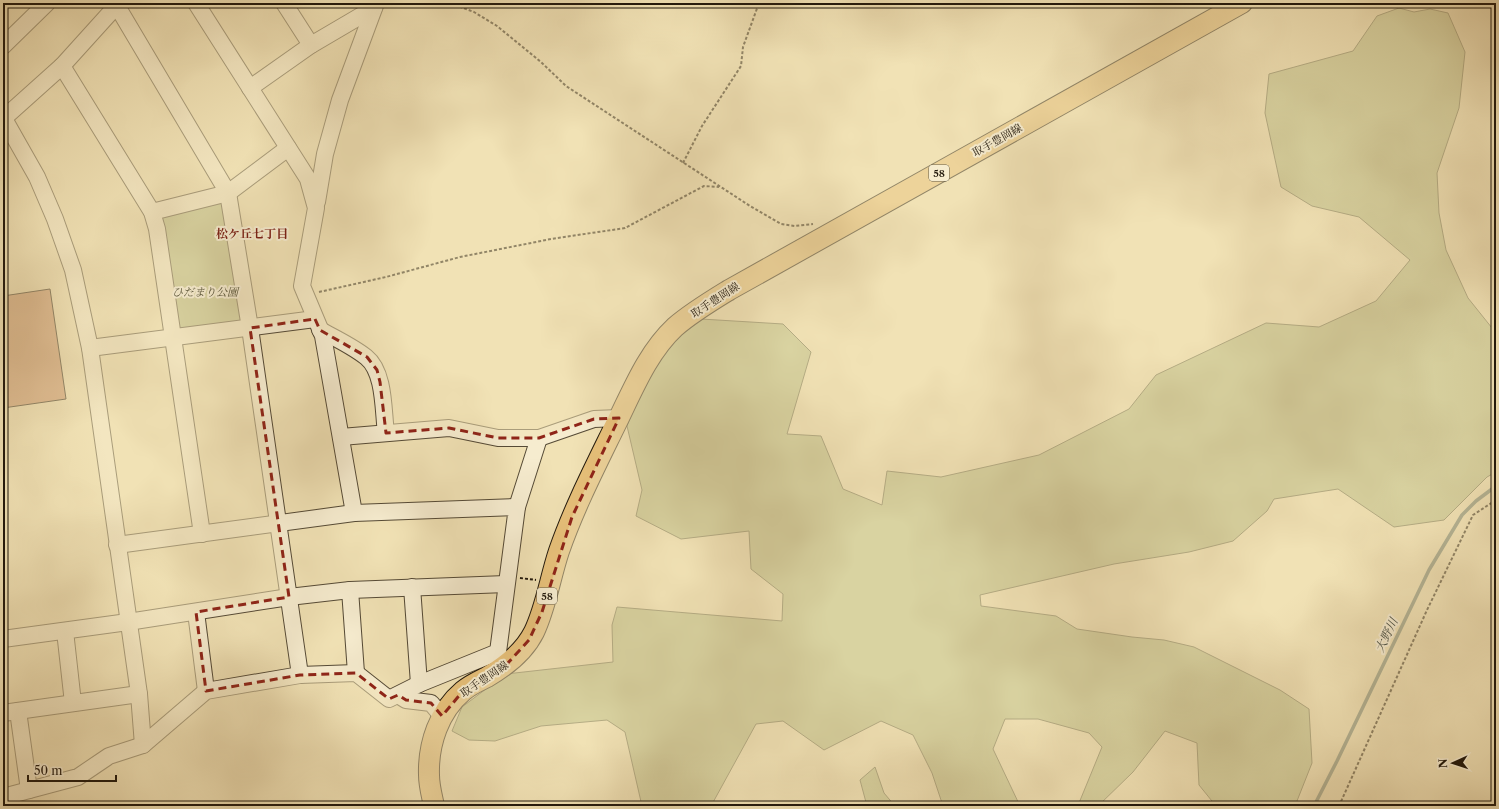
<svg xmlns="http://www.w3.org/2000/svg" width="1499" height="809" font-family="'Libre Caslon Text','Noto Serif JP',serif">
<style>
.green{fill:#bdc28b;stroke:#6f6d4c}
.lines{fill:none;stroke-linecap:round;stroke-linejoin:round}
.stream{stroke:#6a7b6e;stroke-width:3.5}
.building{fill:#cf966d;stroke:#21180c}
.minor-casing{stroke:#554a36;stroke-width:18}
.major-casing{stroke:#21180c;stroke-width:22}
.path{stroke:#21180c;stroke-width:2;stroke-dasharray:3 2;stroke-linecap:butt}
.minor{stroke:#f6eccf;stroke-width:16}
.major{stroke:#e8c17a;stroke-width:20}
.marked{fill:none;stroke:#8f2418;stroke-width:3;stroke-dasharray:8 5;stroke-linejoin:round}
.labels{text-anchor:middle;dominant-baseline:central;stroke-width:4;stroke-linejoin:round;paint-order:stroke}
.shield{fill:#f6eccf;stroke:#615846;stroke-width:1}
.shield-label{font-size:10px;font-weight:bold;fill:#21180c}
.street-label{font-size:11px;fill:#21180c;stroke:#f6eccf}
.park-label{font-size:11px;font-style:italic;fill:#585438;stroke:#f6eccf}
.neighbourhood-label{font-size:12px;font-weight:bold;fill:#7a1f14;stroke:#f6eccf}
.water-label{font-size:12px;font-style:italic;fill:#4c5245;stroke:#f6eccf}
</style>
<rect width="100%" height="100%" fill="#f1e2b5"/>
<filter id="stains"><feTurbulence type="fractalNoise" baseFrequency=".005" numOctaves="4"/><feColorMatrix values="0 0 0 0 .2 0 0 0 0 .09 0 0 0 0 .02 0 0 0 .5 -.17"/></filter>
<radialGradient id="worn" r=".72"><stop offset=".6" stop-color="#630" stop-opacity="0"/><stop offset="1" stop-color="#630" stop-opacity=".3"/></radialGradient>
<g class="green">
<polygon points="1399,8 1414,12 1430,9 1448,13 1465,52 1459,108 1437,173 1439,213 1446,250 1468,298 1496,333 1496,472 1487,477 1444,520 1394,527 1338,489 1274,499 1267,511 1233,541 1189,552 1114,564 980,595 981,606 1056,616 1077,629 1132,637 1164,640 1194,647 1280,690 1309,709 1312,763 1295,806 1216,806 1199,785 1197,743 1165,731 1133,772 1098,806 1088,806 1079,803 1102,747 1089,733 1038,719 1005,719 993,749 1020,806 943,806 932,773 913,735 881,721 824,750 783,721 756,724 711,806 642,806 625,732 607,720 541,726 495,741 469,740 452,731 462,707 506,674 613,662 612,625 617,607 782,621 783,594 751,569 749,531 681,539 636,516 642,490 627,426 641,388 681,330 701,319 783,324 811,352 787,434 821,436 843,489 882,505 887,471 941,477 1039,455 1129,409 1156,375 1266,323 1319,327 1376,301 1410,260 1359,217 1312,206 1281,187 1265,113 1269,74 1353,51 1377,16"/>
<polygon points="228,193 250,328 173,338 152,212"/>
<polygon points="875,767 884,793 895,806 867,806 860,780"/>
</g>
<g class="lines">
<polyline class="stream" points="1314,806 1337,761 1429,570 1462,515 1476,501 1496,486"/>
</g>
<polygon class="building" points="50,289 66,399 3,408 3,296"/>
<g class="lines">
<defs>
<g id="minor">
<polyline points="284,3 311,45"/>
<polyline points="117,6 228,193 250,328 300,675"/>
<polyline points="3,46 47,3"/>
<polyline points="62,66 152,212 157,229 202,534"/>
<polyline points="250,88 311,45 374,8"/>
<polyline points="3,117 37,177 55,219 73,270 90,348 139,694 143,745"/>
<polyline points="4,118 62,66 119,3"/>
<polyline points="317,202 325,154 340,100 376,3"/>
<polyline points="152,212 228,193 288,148"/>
<path d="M320,330C335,338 352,346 366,357C385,372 383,411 386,433"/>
<polyline points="90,348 315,319"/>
<polyline points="341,437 449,428 498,438 539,438 594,419 619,418"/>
<polyline points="517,507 539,438"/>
<polyline points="117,545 354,513"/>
<polyline points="412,587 419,684"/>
<polyline points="350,590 356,673"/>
<polyline points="196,612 206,691"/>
<polyline points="65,631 73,703"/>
<polyline points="3,639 128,622 289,597 350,590 506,584"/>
<polyline points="398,695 406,700 431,703 442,716"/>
<polyline points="18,711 29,790"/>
<polyline points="3,713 139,694"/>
<polyline points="3,797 78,777 109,756 143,745 206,691 300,675 356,673 389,699 419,684 498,652 517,507 354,513 323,336 302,286 316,208 308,179 196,3"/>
</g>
<path id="major" d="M434,806C432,796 429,786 429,775C428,744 439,711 463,691C470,685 479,681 487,677C506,666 524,652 534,632C546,607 550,578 559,551C574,508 595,467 615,426C632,392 647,353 675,327C691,313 711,301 729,290L1242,3"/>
</defs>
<use href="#minor" class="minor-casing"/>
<use href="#major" class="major-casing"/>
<g class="path">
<polyline points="450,3 474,12 497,26 541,62 566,86 750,206 781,224 795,226 813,224"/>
<polyline points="683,163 702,126 741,66 743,47 759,3"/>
<polyline points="319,292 386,277 460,257 551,239 625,228 704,186 719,187"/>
<polyline points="520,578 536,580"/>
<polyline points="1339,806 1427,610 1473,515 1496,500"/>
</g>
<use href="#minor" class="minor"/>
<use href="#major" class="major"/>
</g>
<path d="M0 0H1499V809H0ZM315,319L320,330L367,357L377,370L380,382L386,433L449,428L498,438H539L594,419L619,418L572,517L542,612L529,640L507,664L463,691L442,716L431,703L406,700L398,695L389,699L356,673L300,675L206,691L196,612L289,597L250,328Z" fill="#f1e2b5" fill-opacity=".55" fill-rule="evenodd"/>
<path class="marked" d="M315,319L320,330L367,357L377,370L380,382L386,433L449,428L498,438H539L594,419L619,418L572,517L542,612L529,640L507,664L463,691L442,716L431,703L406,700L398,695L389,699L356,673L300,675L206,691L196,612L289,597L250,328Z"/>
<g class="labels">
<g class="shield">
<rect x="929" y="165" width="20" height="16" rx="3"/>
<rect x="537" y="588" width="20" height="16" rx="3"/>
</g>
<g class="shield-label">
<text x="939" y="173">58</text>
<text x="547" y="596">58</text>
</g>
<g class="street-label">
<text transform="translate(997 140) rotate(-29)">取手豊岡線</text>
<text transform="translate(715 300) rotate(-33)">取手豊岡線</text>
<text transform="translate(484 679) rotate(-34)">取手豊岡線</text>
</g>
<g class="park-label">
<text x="205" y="292">ひだまり公園</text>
</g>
<g class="neighbourhood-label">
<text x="252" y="233">松ケ丘七丁目</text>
</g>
<g class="water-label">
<text transform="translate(1386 635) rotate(-64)">大野川</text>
</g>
</g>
<rect width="1499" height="809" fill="none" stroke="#f1e2b5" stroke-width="16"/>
<rect x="4" y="4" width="1491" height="801" fill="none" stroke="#21180c" stroke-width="2"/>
<rect x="8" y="8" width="1483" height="793" fill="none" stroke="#21180c"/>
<g transform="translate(1453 763) rotate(267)" stroke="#f6eccf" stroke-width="3" paint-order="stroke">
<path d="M0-3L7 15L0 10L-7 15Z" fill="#21180c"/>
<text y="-6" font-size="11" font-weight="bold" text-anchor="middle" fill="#21180c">N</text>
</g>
<path d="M28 775v6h88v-6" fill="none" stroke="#21180c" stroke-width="2"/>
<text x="34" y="775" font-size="12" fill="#21180c" stroke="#f6eccf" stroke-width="3" paint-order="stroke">50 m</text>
<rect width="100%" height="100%" filter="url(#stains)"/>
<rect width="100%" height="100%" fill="url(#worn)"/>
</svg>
